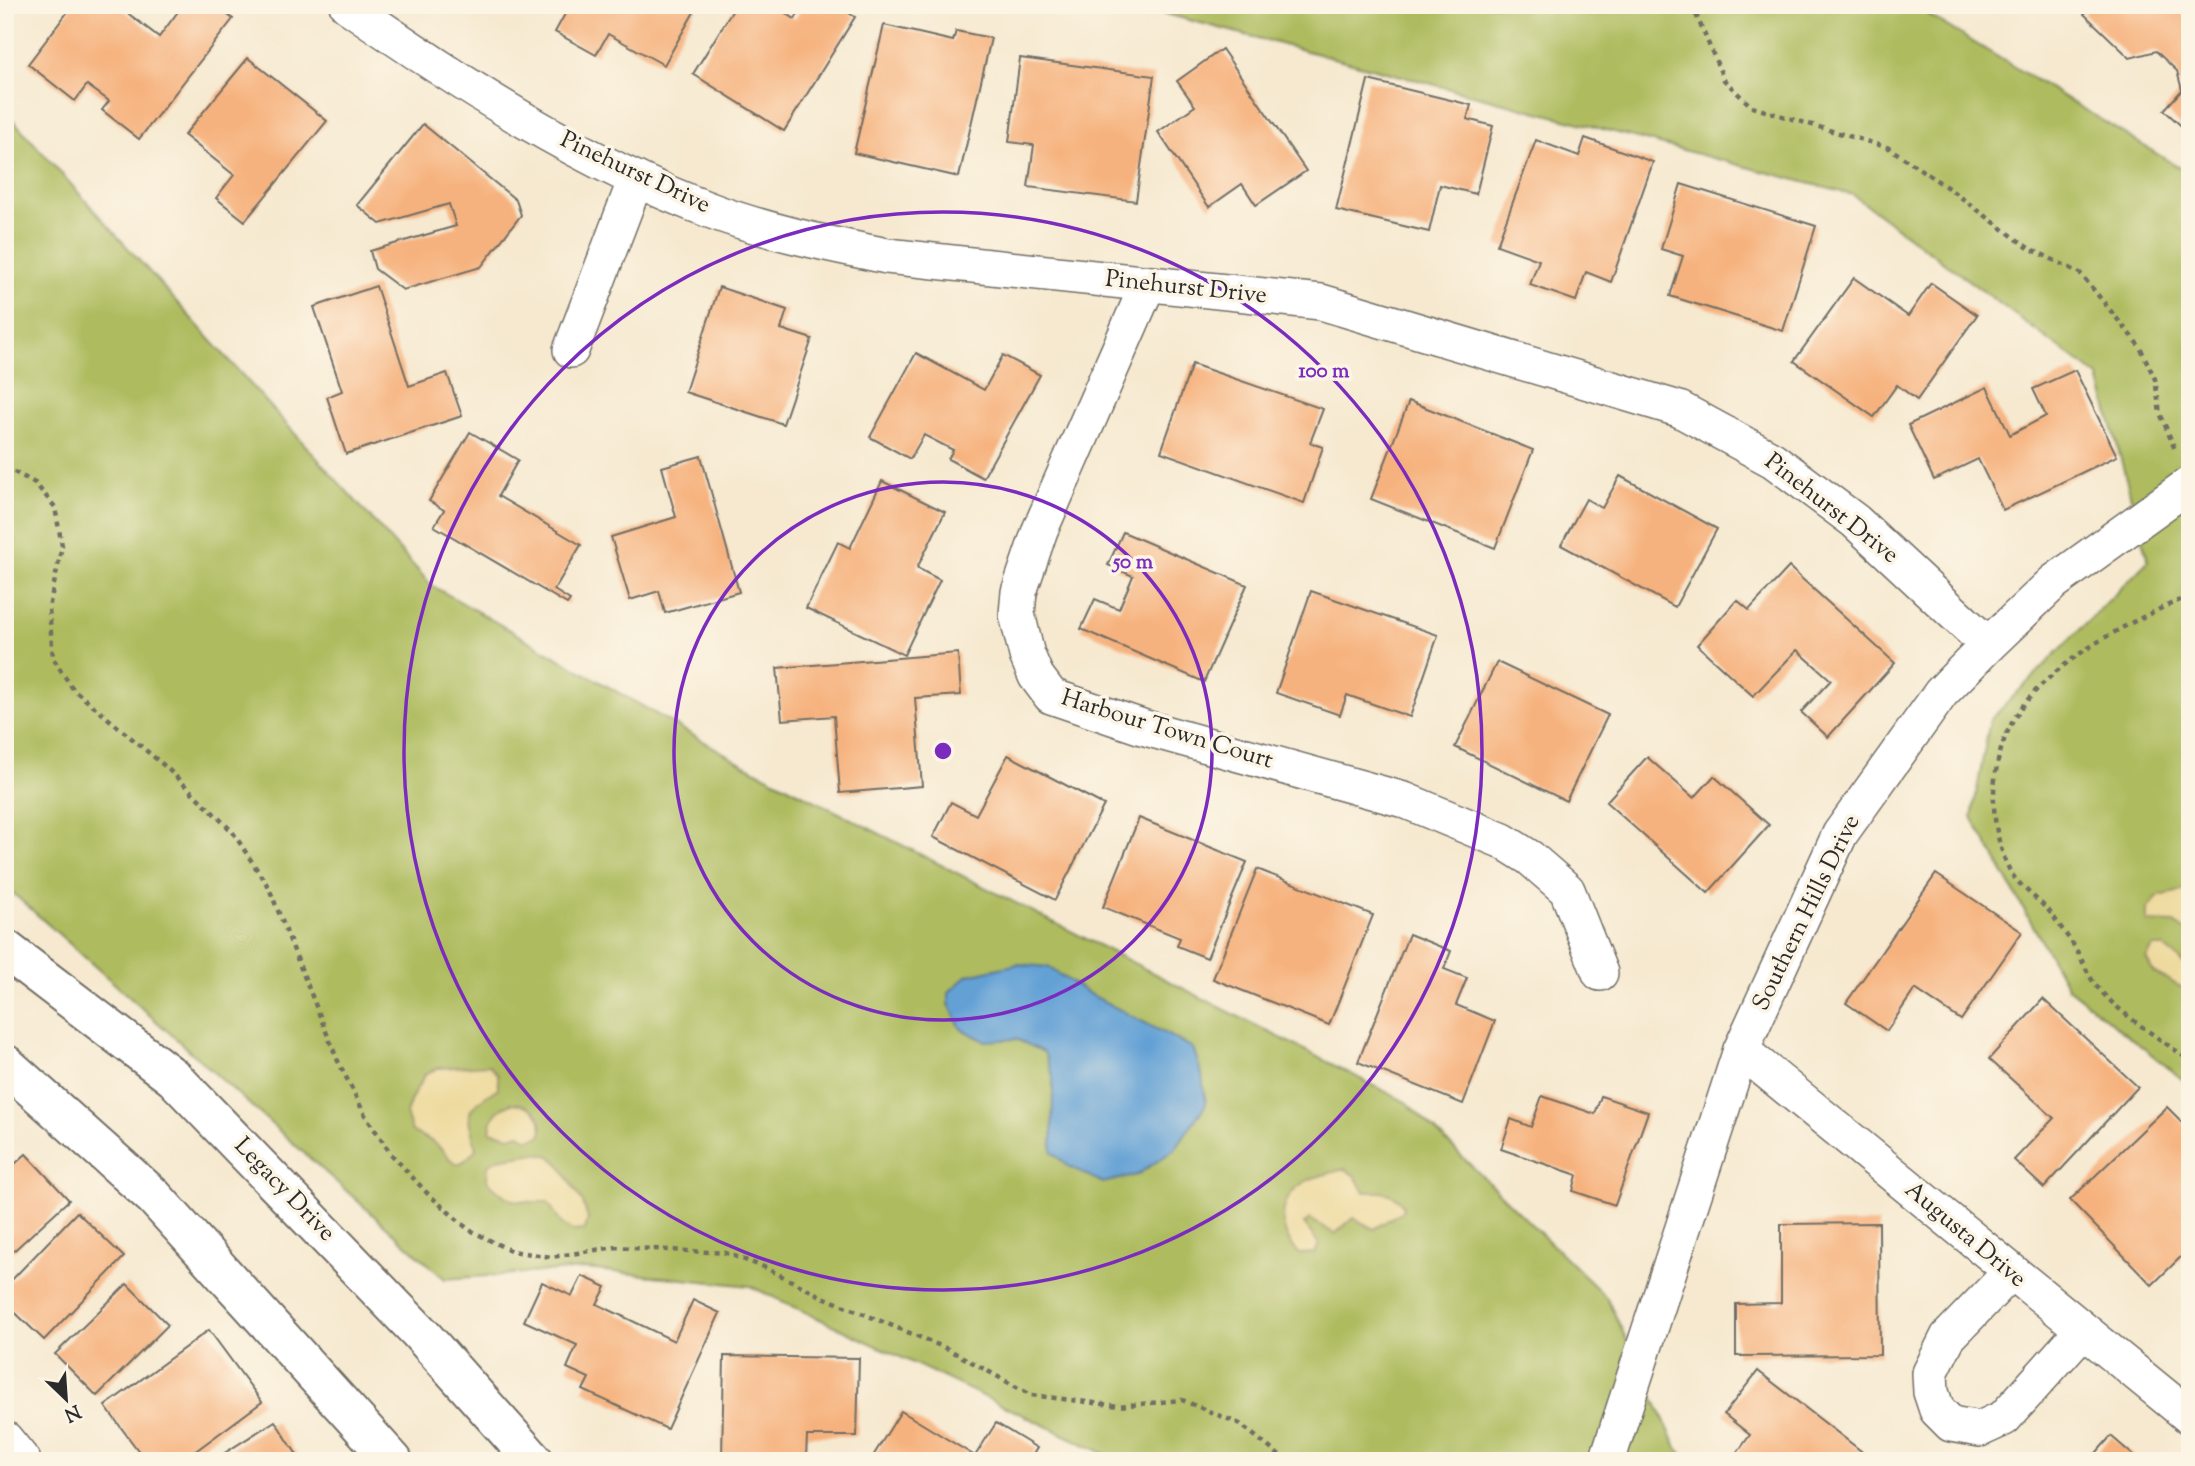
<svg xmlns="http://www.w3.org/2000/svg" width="2195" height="1466" font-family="'Sorts Mill Goudy',serif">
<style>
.green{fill:#aebc5e;stroke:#6c7444;stroke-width:2}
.sand{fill:#eeda9e;stroke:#8c8264;stroke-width:2}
.water{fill:#64a1d5;stroke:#486680;stroke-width:2}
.building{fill:#f6b27e}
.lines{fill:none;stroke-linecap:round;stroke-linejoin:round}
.minor-casing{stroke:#726e65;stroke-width:38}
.major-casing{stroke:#726e65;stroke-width:42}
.path{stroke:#726e65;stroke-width:4.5;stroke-dasharray:5 5;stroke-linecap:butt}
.minor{stroke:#fff;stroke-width:35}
.major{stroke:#fff;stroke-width:38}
.ring{fill:none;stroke:#7b2cbf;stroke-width:3.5}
.labels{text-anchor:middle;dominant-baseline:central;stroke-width:7;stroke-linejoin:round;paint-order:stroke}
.street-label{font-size:24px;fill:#2b2b2b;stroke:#fcf5e5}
.centre{fill:#7b2cbf;stroke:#fcf5e5;stroke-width:3.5}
.ring-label{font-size:21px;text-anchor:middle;font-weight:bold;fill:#7b2cbf;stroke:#fcf5e5;stroke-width:7;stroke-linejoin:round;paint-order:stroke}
</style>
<rect width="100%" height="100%" fill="#fcf5e5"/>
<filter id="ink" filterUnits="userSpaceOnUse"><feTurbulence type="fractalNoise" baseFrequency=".0143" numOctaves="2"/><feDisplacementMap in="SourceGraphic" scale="14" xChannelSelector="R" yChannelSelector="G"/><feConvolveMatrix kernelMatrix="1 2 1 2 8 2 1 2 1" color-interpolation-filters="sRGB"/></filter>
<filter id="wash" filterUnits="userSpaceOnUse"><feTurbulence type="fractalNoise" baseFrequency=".00686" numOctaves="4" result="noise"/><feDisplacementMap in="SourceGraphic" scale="28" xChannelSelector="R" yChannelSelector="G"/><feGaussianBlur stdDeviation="1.57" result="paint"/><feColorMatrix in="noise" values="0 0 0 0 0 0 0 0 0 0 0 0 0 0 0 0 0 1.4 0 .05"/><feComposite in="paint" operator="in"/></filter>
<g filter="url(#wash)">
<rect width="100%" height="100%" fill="#f6e9d0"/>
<g class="green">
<polygon points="1132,5 1918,5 1932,17 2190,174 2190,1085 2068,988 1972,817 1990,720 2148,561 2099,377 1853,195"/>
<polygon points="5,111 431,585 745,765 1406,1102 1607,1298 1677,1448 1689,1461 1120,1461 750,1286 585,1269 445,1279 5,886"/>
</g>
<g class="sand">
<polygon points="2190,889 2190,934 2174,923 2147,922 2147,909 2159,896"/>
<polygon points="2153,947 2164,947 2190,969 2190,992 2153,972 2146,958"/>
<path d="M489,1065L498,1075V1088C461,1113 467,1110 476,1149C453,1176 455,1160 437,1145C430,1139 420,1137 412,1131L406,1114L411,1099L426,1073L439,1068Z"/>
<path d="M511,1103C532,1104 545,1114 541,1136L528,1140L520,1134L510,1136L490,1131C492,1115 497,1110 511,1103Z"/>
<path d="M536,1153L550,1156L560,1165L583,1203L588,1219L585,1230L572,1231L561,1223L548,1202C515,1202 511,1205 487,1180L488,1165L498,1159Z"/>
<path d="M1345,1169L1355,1176L1364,1192C1380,1191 1395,1191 1403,1206L1402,1211L1374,1229L1353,1218L1335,1234L1310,1219L1304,1224L1319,1244L1315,1253L1300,1254C1278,1235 1276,1200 1303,1183C1312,1177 1333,1172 1345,1169Z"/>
</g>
<polygon class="water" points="1018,964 1048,967 1086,992 1193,1048 1202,1075 1206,1104 1175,1149 1137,1175 1103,1183 1068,1166 1052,1152 1053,1076 1044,1052 1016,1039 985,1041 961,1029 949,1004 949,992 968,975"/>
<g id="blocks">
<g class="building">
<polygon points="73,5 117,5 159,37 183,5 215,5 233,19 139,139 102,110 109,101 87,85 75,101 28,64"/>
<polygon points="570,5 698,5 664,65 608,34 596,55 555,32"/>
<polygon points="736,5 773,5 795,19 803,5 836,5 855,17 784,131 693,74"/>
<polygon points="2092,5 2182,5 2190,13 2190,134 2164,110 2182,90 2177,71 2156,51 2130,58 2084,14"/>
<polygon points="884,25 953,41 956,31 991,38 959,177 854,153"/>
<polygon points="1222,49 1306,171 1256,205 1242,184 1209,207 1158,132 1195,106 1177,81"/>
<polygon points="248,58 327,121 245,221 216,198 234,175 184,135"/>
<polygon points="1020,58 1154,76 1136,201 1028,187 1034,145 1009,142"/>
<polygon points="1368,80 1471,105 1467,119 1493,126 1476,194 1440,185 1429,232 1336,210"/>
<polygon points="423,124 516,200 521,215 481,267 403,290 375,269 370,251 456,226 449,204 380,224 357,205"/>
<polygon points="1585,138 1653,162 1611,282 1586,272 1576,301 1530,285 1539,260 1497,245 1536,140 1579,156"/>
<polygon points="1681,184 1816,226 1783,331 1670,296 1683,256 1661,249"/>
<polygon points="1854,278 1908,316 1931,283 1977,315 1917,400 1897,385 1874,417 1794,361"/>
<polygon points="376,286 409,386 447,373 462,416 346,454 327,397 342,391 314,307"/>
<polygon points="719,287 787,310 781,329 812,339 783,424 685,392"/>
<polygon points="916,353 984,390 1003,355 1040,375 983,478 948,459 953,450 924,435 910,459 870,437"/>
<polygon points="1192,364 1323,409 1310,443 1323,447 1304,503 1161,452"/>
<polygon points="2075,370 2117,456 2003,510 1978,459 1934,480 1908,425 1987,387 2010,435 2046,416 2033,389"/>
<polygon points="1409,401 1533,450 1495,548 1371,499"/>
<polygon points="470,432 518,460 498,496 581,545 554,590 570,600 567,604 434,526 444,510 429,501"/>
<polygon points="701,456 739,592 665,613 659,591 630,600 611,537 676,517 662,467"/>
<polygon points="1620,476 1717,529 1675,607 1561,545 1586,499 1602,508"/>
<polygon points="882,481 945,512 917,568 940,580 904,655 806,608 838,542 850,548"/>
<polygon points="1123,532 1247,585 1204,682 1081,629 1095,599 1119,609 1133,576 1108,565"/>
<polygon points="1789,567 1895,663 1828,737 1801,712 1831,680 1797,650 1753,696 1697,645 1737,600 1749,610"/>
<polygon points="1311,591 1438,635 1410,717 1347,695 1340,715 1276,693"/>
<polygon points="958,653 961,695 915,698 922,786 840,793 834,716 782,720 777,668"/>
<polygon points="1497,662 1608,715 1566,801 1455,747"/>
<polygon points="1008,755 1104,805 1055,900 933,837 951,802 976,815"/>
<polygon points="1647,757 1694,798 1714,776 1769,825 1708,893 1606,802"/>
<polygon points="1139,818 1247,862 1207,958 1177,946 1180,938 1103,907"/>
<polygon points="1257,869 1373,915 1329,1025 1213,979"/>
<polygon points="1936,874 2022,932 1961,1020 1915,989 1887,1031 1846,1003"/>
<polygon points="1409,934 1451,951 1444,969 1467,978 1456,1005 1495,1021 1463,1104 1358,1062"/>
<polygon points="2043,999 2138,1087 2044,1188 2014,1160 2054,1118 1989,1059"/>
<polygon points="1542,1096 1595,1114 1601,1096 1648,1112 1615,1205 1573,1191 1577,1175 1501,1149 1511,1119 1531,1127"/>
<polygon points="2167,1107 2190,1130 2190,1248 2152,1285 2070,1200"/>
<polygon points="26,1154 69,1200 5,1259 5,1173"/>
<polygon points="77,1212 124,1257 44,1340 5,1303 5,1287"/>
<polygon points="1879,1223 1880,1355 1736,1356 1736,1304 1781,1303 1781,1224"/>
<polygon points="582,1276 606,1287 597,1304 674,1341 693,1300 720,1313 667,1429 583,1390 589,1378 567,1368 577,1345 524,1321 542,1282 572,1296"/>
<polygon points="127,1284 168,1325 97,1396 55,1354"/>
<polygon points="209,1330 262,1402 182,1461 146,1461 105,1406"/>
<polygon points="724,1356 859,1358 857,1436 807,1436 806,1458 722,1457"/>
<polygon points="1758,1371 1874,1461 1746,1461 1737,1453 1750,1435 1724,1414"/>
<polygon points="901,1411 975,1456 996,1423 1037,1448 1029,1461 870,1461"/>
<polygon points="275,1421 301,1461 212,1461"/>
<polygon points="2111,1436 2140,1461 2089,1461"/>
</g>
</g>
</g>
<g filter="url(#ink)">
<use href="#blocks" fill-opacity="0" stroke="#726e65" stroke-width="2"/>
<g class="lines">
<defs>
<g id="minor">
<path d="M347,5C461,84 582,163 712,211C768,232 829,244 887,256L1321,302L1679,409L1773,460L1855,521L1988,645"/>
<polyline points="1148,284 1040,530 1019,592 1017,614 1027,655 1036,676 1051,696 1142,727 1404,800 1503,841 1530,858 1567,890 1600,973"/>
<polyline points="571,350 636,179"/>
<polyline points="1741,1050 2190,1417"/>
<polyline points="2010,1273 1948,1337 1930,1373 1931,1392 1937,1410 1951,1424 1980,1429 2004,1418 2082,1331"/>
<polyline points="5,1439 23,1461"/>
<polyline points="1607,1461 1741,1050 1840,834 1941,693 1988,645 2054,582 2190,484"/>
</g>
<g id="major">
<polyline points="5,949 174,1078 420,1333 534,1461"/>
<polyline points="5,1064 154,1197 393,1461"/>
</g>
</defs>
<use href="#minor" class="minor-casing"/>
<use href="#major" class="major-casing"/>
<g class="path">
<polyline points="1692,5 1724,80 1752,107 1889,148 1951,190 2027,247 2080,273 2140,347 2155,379 2160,413 2176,452"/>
<polyline points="5,467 35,483 55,507 62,546 49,608 53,658 73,689 167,768 232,831 269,888 337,1059 365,1115 391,1154 427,1193 468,1229 511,1251 552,1257 615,1247 726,1253 764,1267 823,1297 948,1349 1031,1395 1119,1406 1182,1400 1240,1424 1286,1461"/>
<path d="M2190,596C2135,618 2062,656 2025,703C1989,748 1985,818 2009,869C2018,887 2041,900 2053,916C2061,928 2070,939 2077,951C2084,963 2089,978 2098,988C2123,1017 2160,1038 2190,1061"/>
</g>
<use href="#minor" class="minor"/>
<use href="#major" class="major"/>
</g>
</g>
<g class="ring">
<circle cx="943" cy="751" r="269"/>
<circle cx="943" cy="751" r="539"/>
</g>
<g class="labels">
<g class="street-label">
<text transform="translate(635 173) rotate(25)">Pinehurst Drive</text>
<text transform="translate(1186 288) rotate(6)">Pinehurst Drive</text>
<text transform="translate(1831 509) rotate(38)">Pinehurst Drive</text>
<text transform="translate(1167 730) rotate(17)">Harbour Town Court</text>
<text transform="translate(1807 913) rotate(-64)">Southern Hills Drive</text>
<text transform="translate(284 1190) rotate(46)">Legacy Drive</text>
<text transform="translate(1965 1235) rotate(40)">Augusta Drive</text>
</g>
</g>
<circle cx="943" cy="751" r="10" class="centre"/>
<g class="ring-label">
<text x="1324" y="377">100 m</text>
<text x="1133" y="568">50 m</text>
</g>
<rect width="2195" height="1466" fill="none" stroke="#fcf5e5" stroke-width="28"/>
<g transform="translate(66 1399) rotate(155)" stroke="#fcf5e5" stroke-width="5" paint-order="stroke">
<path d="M0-5L12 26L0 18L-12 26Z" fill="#2b2b2b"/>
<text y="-10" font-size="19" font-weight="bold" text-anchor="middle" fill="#2b2b2b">N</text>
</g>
</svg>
